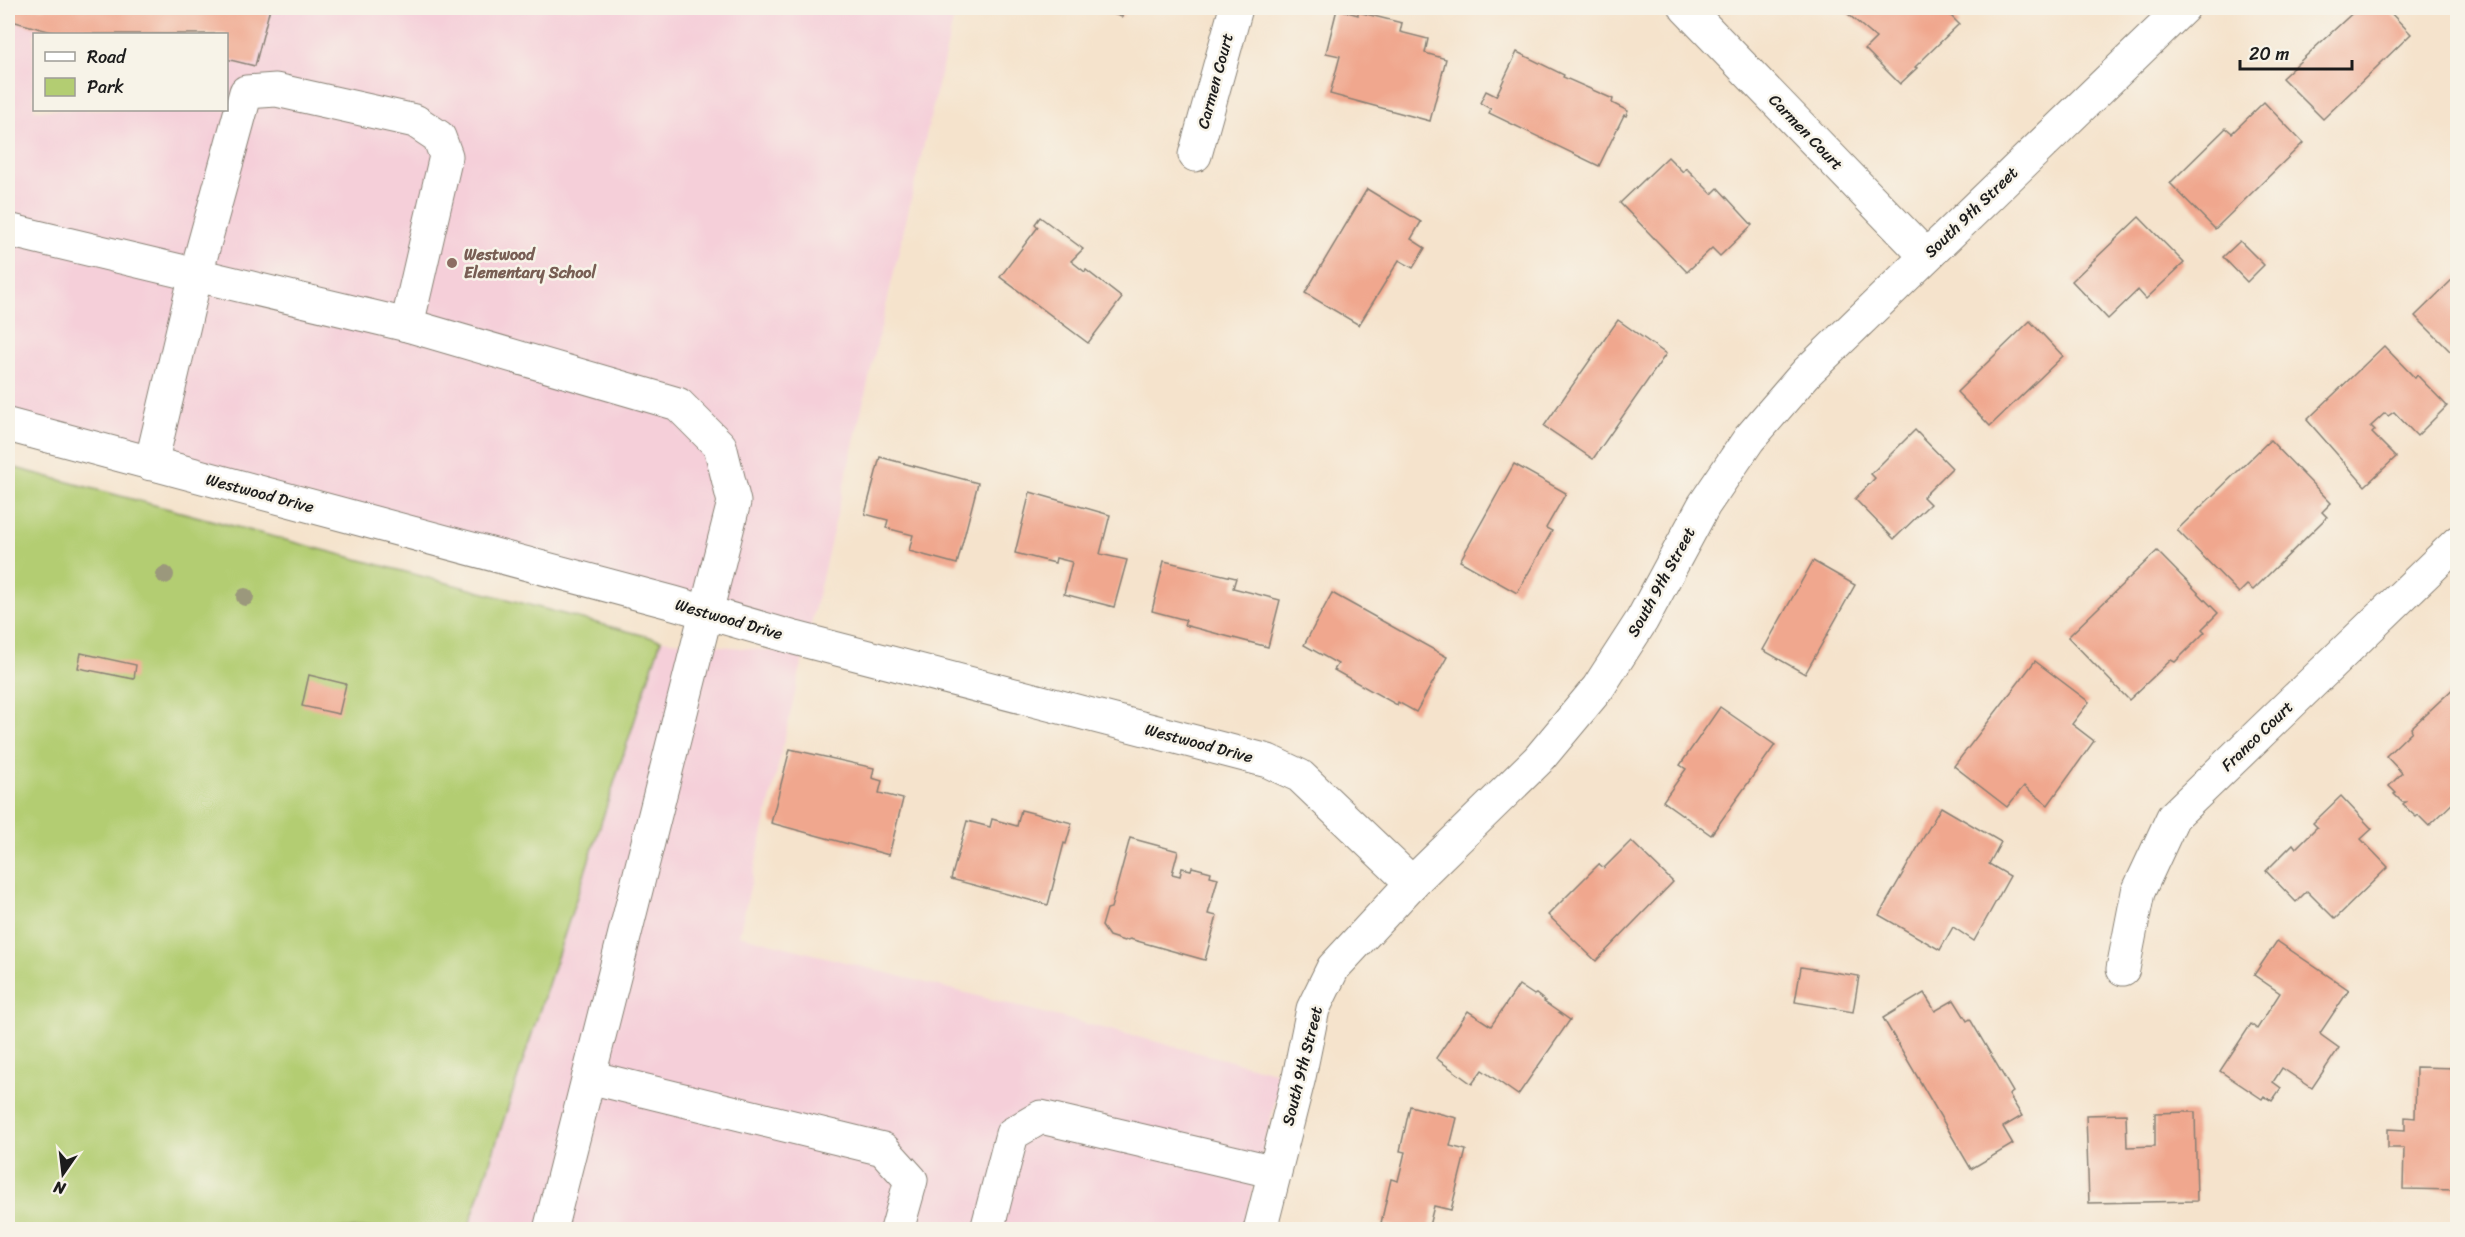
<svg xmlns="http://www.w3.org/2000/svg" width="2465" height="1237" font-family="Sriracha,sans-serif">
<style>
.built{fill:#f5cfd9;fill-rule:evenodd}
.green{fill:#b3cd72;stroke:#687447;stroke-width:1.5}
.building{fill:#f0a78e}
.lines{fill:none;stroke-linecap:round;stroke-linejoin:round}
.minor-casing{stroke:#888074;stroke-width:35}
.minor{stroke:#fff;stroke-width:33}
.tree{fill:#9b987c}
.education-dot{fill:#8d6e63;stroke:#f7f3e8;stroke-width:2}
.labels{text-anchor:middle;dominant-baseline:central;stroke-width:5;stroke-linejoin:round;paint-order:stroke}
.street-label{font-size:16px;fill:#1c1c1c;stroke:#f7f3e8}
.education-label{font-size:16px;font-weight:bold;fill:#785e54;stroke:#f7f3e8;text-anchor:start}
</style>
<rect width="100%" height="100%" fill="#f7f3e8"/>
<filter id="ink" filterUnits="userSpaceOnUse"><feTurbulence type="fractalNoise" baseFrequency=".0167" numOctaves="2"/><feDisplacementMap in="SourceGraphic" scale="12" xChannelSelector="R" yChannelSelector="G"/><feConvolveMatrix kernelMatrix="1 2 1 2 8 2 1 2 1" color-interpolation-filters="sRGB"/></filter>
<filter id="wash" filterUnits="userSpaceOnUse"><feTurbulence type="fractalNoise" baseFrequency=".008" numOctaves="4" result="noise"/><feDisplacementMap in="SourceGraphic" scale="24" xChannelSelector="R" yChannelSelector="G"/><feGaussianBlur stdDeviation="1.35" result="paint"/><feColorMatrix in="noise" values="0 0 0 0 0 0 0 0 0 0 0 0 0 0 0 0 0 1.4 0 .05"/><feComposite in="paint" operator="in"/></filter>
<g filter="url(#wash)">
<rect width="100%" height="100%" fill="#f5e3cc"/>
<g class="built">
<path d="M8,8H956L810,629L8,416ZM34,34H226V110H34Z"/>
<polygon points="661,640 804,654 739,935 1282,1074 1243,1229 468,1230"/>
</g>
<polygon class="green" points="8,466 661,640 468,1229 8,1229"/>
<g id="blocks">
<g class="building">
<polygon points="8,8 270,8 255,66 226,59 226,34 59,34 8,20"/>
<polygon points="1095,8 1124,8 1122,17"/>
<polygon points="1841,8 1943,8 1959,24 1915,67 1917,68 1900,84 1865,49 1876,38"/>
<polygon points="2358,8 2386,8 2411,34 2323,119 2282,78"/>
<polygon points="1337,9 1358,15 1358,12 1402,23 1400,32 1428,39 1425,53 1446,59 1430,121 1330,94 1340,56 1326,53"/>
<polygon points="1517,52 1564,75 1563,77 1613,99 1612,103 1628,111 1626,116 1624,115 1599,166 1489,113 1491,109 1480,103 1486,91 1496,96"/>
<polygon points="2264,102 2303,143 2215,229 2170,183 2226,128 2232,133"/>
<polygon points="1668,157 1683,172 1686,168 1712,194 1718,188 1752,225 1720,256 1712,248 1687,272 1620,203"/>
<polygon points="1367,189 1421,222 1411,239 1425,248 1413,268 1399,260 1359,325 1305,293"/>
<polygon points="1040,217 1083,249 1071,261 1085,272 1086,270 1122,298 1088,343 1000,277 1038,227 1035,224"/>
<polygon points="2139,217 2184,263 2146,299 2138,290 2108,319 2072,281"/>
<polygon points="2240,241 2264,265 2247,282 2223,257"/>
<polygon points="2458,274 2458,359 2415,316"/>
<polygon points="1618,320 1666,354 1593,459 1544,426"/>
<polygon points="2030,321 2063,356 1990,426 1957,392"/>
<polygon points="2384,346 2415,378 2417,375 2447,406 2417,436 2394,412 2388,416 2385,413 2371,426 2375,430 2372,433 2396,457 2365,486 2307,420"/>
<polygon points="1915,430 1952,468 1923,497 1930,504 1894,539 1855,499 1875,478 1871,474"/>
<polygon points="2270,440 2331,503 2322,512 2327,517 2253,590 2247,585 2239,593 2177,530"/>
<polygon points="880,457 978,483 957,564 909,551 913,535 886,528 888,520 865,514"/>
<polygon points="1514,464 1566,493 1546,528 1552,531 1517,593 1460,561"/>
<polygon points="1030,492 1110,515 1100,554 1127,560 1114,607 1064,594 1072,562 1056,558 1055,563 1015,553"/>
<polygon points="2157,551 2218,613 2202,629 2205,632 2175,662 2171,660 2129,700 2068,637"/>
<polygon points="1164,561 1236,578 1233,588 1280,600 1268,647 1184,625 1186,620 1152,611"/>
<polygon points="1813,561 1855,585 1805,674 1763,650"/>
<polygon points="1332,593 1447,657 1416,712 1398,702 1397,705 1334,670 1338,664 1304,645"/>
<polygon points="81,653 136,665 134,679 78,668"/>
<polygon points="2035,661 2089,702 2072,724 2094,741 2048,805 2024,786 2007,807 1954,766"/>
<polygon points="309,675 346,684 339,714 302,706"/>
<polygon points="2458,684 2458,798 2429,826 2418,815 2416,817 2403,805 2406,802 2402,802 2394,794 2396,793 2389,786 2402,773 2386,756 2412,731 2411,728"/>
<polygon points="1720,707 1775,745 1711,835 1663,801 1686,769 1680,765"/>
<polygon points="790,749 874,768 872,778 882,781 879,793 903,799 889,855 771,823"/>
<polygon points="2341,796 2372,829 2361,839 2388,867 2335,919 2307,891 2296,902 2266,871 2293,844 2296,848 2317,827 2313,823"/>
<polygon points="1941,807 2001,842 1989,864 2010,876 1974,941 1953,927 1940,950 1879,915"/>
<polygon points="1021,810 1072,823 1066,844 1064,843 1048,905 951,879 967,821 990,827 992,819 1017,826"/>
<polygon points="1130,838 1178,851 1172,874 1180,876 1182,868 1191,870 1192,867 1211,872 1210,876 1218,878 1208,914 1217,916 1205,960 1130,939 1124,941 1109,936 1102,926 1107,909 1111,908"/>
<polygon points="1631,841 1673,882 1596,961 1548,915 1599,864 1604,868"/>
<polygon points="2277,941 2349,990 2320,1033 2321,1035 2339,1048 2312,1088 2282,1068 2273,1082 2281,1088 2272,1101 2264,1096 2262,1099 2220,1071 2251,1024 2257,1029 2280,993 2254,975"/>
<polygon points="1801,967 1859,976 1853,1012 1795,1002"/>
<polygon points="1519,985 1534,995 1536,994 1545,1001 1544,1002 1570,1020 1518,1095 1482,1070 1472,1084 1436,1058 1468,1011 1491,1026"/>
<polygon points="1924,993 1935,1011 1954,1000 1967,1021 1970,1019 2013,1092 2009,1095 2022,1116 2003,1127 2013,1144 1971,1169 1883,1018"/>
<polygon points="2416,1067 2458,1068 2458,1190 2403,1189 2404,1148 2388,1148 2388,1129 2405,1130 2405,1117 2415,1118"/>
<polygon points="1410,1106 1457,1118 1450,1146 1466,1150 1451,1210 1434,1206 1428,1230 1408,1230 1381,1223 1391,1179 1398,1181 1405,1152 1400,1151"/>
<polygon points="2188,1112 2195,1112 2197,1201 2089,1203 2086,1115 2126,1114 2127,1147 2155,1146 2155,1113"/>
</g>
</g>
</g>
<g filter="url(#ink)">
<use href="#blocks" fill-opacity="0" stroke="#888074" stroke-width="1.5"/>
<g class="lines">
<defs>
<g id="minor">
<polyline points="1686,8 1926,256"/>
<polyline points="1195,155 1236,8"/>
<polyline points="8,230 407,325 678,404 720,446 734,502 550,1230"/>
<polyline points="8,425 674,603 795,638 1268,761 1300,776 1412,883"/>
<polyline points="151,464 196,274 246,92 276,90 415,121 439,137 446,156 407,325"/>
<polyline points="2123,969 2138,892 2173,817 2458,542"/>
<polyline points="589,1077 883,1149 911,1180 897,1230"/>
<polyline points="987,1230 1012,1134 1041,1117 1275,1172"/>
<polyline points="1260,1230 1299,1077 1313,1009 1333,968 1412,883 1538,760 1598,688 1642,620 1704,505 1749,439 1807,372 2183,8"/>
</g>
</defs>
<use href="#minor" class="minor-casing"/>
<use href="#minor" class="minor"/>
</g>
<g class="tree">
<circle cx="165" cy="575" r="9"/>
<circle cx="245" cy="597" r="9"/>
</g>
</g>
<circle class="education-dot" cx="452" cy="263" r="6"/>
<g class="labels">
<g class="street-label">
<text transform="translate(1215 81) rotate(-75)">Carmen Court</text>
<text transform="translate(1806 132) rotate(46)">Carmen Court</text>
<text transform="translate(1971 212) rotate(-44)">South 9th Street</text>
<text transform="translate(260 493) rotate(15)">Westwood Drive</text>
<text transform="translate(1661 582) rotate(-61)">South 9th Street</text>
<text transform="translate(729 619) rotate(16)">Westwood Drive</text>
<text transform="translate(2257 736) rotate(-44)">Franco Court</text>
<text transform="translate(1199 743) rotate(15)">Westwood Drive</text>
<text transform="translate(1302 1066) rotate(-76)">South 9th Street</text>
</g>
<g class="education-label">
<text x="464" y="254">Westwood<tspan x="464" dy="18">Elementary School</tspan></text>
</g>
</g>
<rect width="2465" height="1237" fill="none" stroke="#f7f3e8" stroke-width="30"/>
<rect x="33" y="33" width="195" height="78" fill="#f7f3e8" stroke="#9f9d96" stroke-width="1.5"/>
<rect x="45" y="52" width="30" height="9" fill="#ffffff" stroke="#9f9d96" stroke-width="1.5"/>
<text x="87" y="63" font-size="18" fill="#1c1c1c">Road</text>
<rect x="45" y="78" width="30" height="18" fill="#b3cd72" stroke="#9f9d96" stroke-width="1.5"/>
<text x="87" y="93" font-size="18" fill="#1c1c1c">Park</text>
<g transform="translate(63 1174) rotate(194)" stroke="#f7f3e8" stroke-width="4.5" paint-order="stroke">
<path d="M0-4.5L10 22L0 15L-10 22Z" fill="#1c1c1c"/>
<text y="-9" font-size="16" font-weight="bold" text-anchor="middle" fill="#1c1c1c">N</text>
</g>
<path d="M2240 60v9h112v-9" fill="none" stroke="#1c1c1c" stroke-width="3"/>
<text x="2249" y="60" font-size="18" fill="#1c1c1c" stroke="#f7f3e8" stroke-width="4.5" paint-order="stroke">20 m</text>
</svg>
